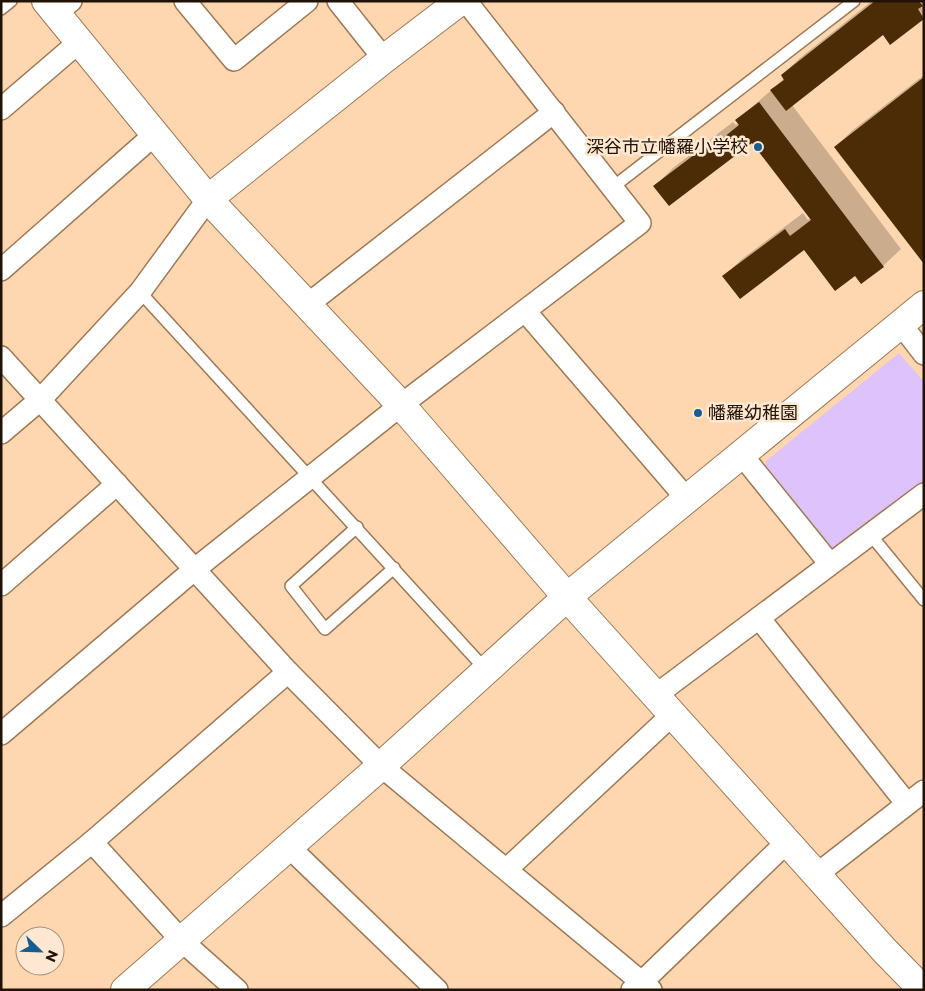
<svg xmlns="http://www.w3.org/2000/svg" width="925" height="991" font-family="Montserrat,'Noto Sans JP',sans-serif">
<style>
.green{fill:#ddc2fb}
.shadow{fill:#0003}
.building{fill:#4b2c07}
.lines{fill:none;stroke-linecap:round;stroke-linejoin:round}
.lane-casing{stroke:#9c7955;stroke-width:14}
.street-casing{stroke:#9c7955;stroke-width:24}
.secondary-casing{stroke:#9c7955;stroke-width:30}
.lane{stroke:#fff;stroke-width:11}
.street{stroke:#fff;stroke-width:21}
.secondary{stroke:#fff;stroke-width:28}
.poi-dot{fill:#185d92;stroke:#ffe8d1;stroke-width:2}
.labels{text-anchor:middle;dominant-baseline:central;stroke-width:5;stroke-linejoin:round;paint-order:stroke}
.poi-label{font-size:18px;fill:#201205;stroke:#ffe8d1;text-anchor:end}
</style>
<rect width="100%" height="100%" fill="#fed7b1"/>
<polygon class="green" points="899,353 924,382 924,482 835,549 826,548 765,472 766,461"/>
<g class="shadow">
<polygon points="872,1 924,1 924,17 891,43 883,33 792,105 901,249 883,266 855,274 804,248 724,276 742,259 803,213 808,220 810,218 752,141 655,186 673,168 733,122 736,125 739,123 737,120 776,86 784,78 782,75 800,58"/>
<polygon points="924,75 924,262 835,147 853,130"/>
</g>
<g class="building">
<polygon points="875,1 919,1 923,6 918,9 924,19 890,45 883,35 786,111 770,90 784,80 781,75"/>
<polygon points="924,77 924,264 834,147"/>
<polygon points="759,102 884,267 861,284 855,276 835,291 804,250 740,299 722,276 785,229 790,236 811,220 752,143 669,206 653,186 715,139 718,142 739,125 735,120"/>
</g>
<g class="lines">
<defs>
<g id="lane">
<polyline points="1,9 11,1"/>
<polyline points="613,187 854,1"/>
<polyline points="140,292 486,670"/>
<polyline points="357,527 291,586 325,629 394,568"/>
<polyline points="870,534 924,600"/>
</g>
<g id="street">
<polyline points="185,1 234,60 307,1"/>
<polyline points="338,1 384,59"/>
<polyline points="56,13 71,1"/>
<polyline points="1,109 79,42"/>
<polyline points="1,270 154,135"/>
<polyline points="307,305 554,112"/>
<polyline points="525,311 687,499"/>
<polyline points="900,323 924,354"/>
<polyline points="1,357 288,672 381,766 651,990"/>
<polyline points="1,433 41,399 140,292 208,199"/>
<polyline points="741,454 830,564"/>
<polyline points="1,585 117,484"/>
<polyline points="759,618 907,804"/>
<polyline points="656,695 924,494"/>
<polyline points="1,734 195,569 401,405 640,223 466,1"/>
<polyline points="92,842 182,941 237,990"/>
<polyline points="289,847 437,990"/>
<polyline points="507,869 673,714"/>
<polyline points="816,875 924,791"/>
<polyline points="1,916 92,842 288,672"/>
<polyline points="632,990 642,982 787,842"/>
</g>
<g id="secondary">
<polyline points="46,1 208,199 401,405 567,597 885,951 923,990"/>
<polyline points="208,199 384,59 460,1"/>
<polyline points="125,990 381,766 567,597 924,305"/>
</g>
</defs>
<use href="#lane" class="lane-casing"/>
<use href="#street" class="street-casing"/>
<use href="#secondary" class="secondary-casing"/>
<use href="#lane" class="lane"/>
<use href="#street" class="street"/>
<use href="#secondary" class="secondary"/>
</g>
<g class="poi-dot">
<circle cx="758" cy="147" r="5"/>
<circle cx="698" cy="413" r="5"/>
</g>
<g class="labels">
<g class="poi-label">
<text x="748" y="147">深谷市立幡羅小学校</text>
<text x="708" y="413" text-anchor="start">幡羅幼稚園</text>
</g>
</g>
<rect width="925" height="991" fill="none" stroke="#201205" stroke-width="5"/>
<g transform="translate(40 951) rotate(113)"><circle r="24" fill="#ffe8d1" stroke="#a6927f"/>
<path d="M0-4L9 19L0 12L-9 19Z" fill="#185d92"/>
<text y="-8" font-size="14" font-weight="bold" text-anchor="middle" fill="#201205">N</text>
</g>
</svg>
